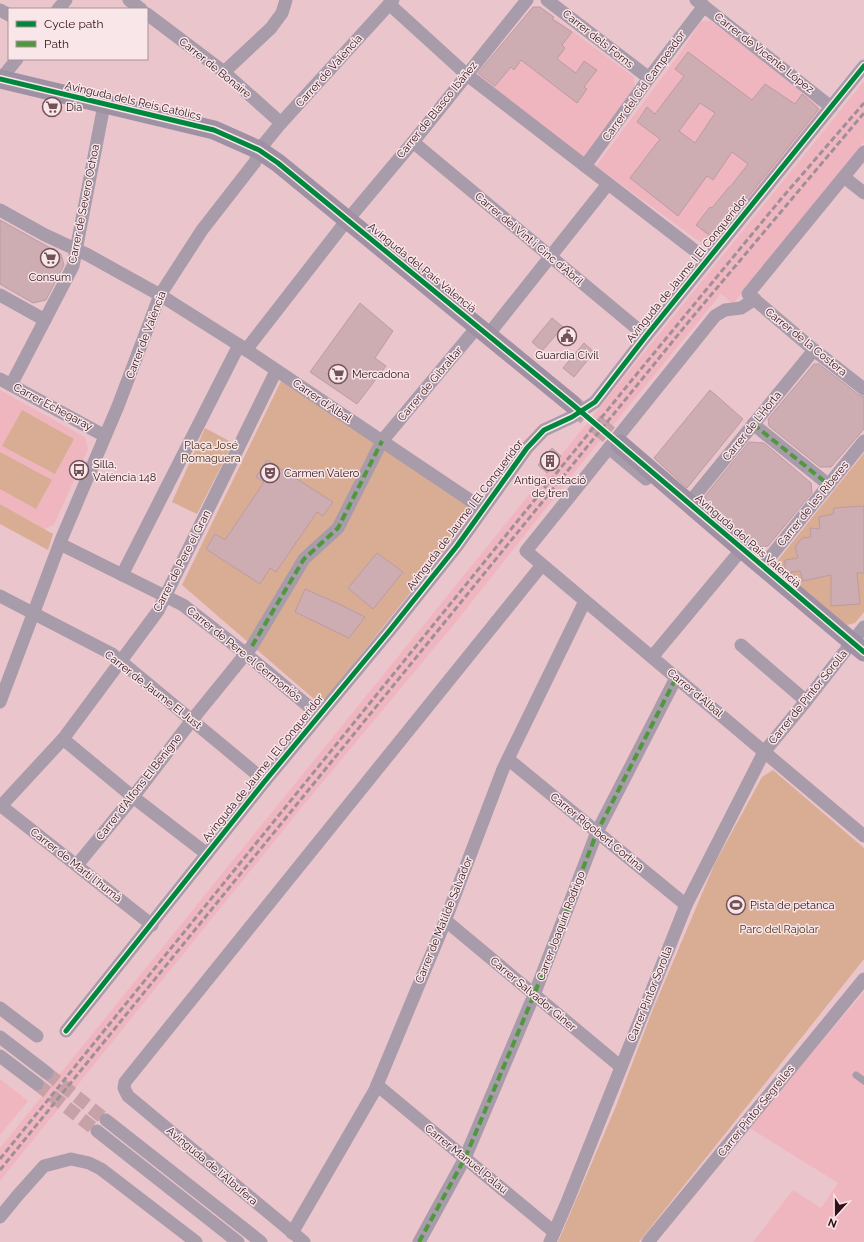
<svg xmlns="http://www.w3.org/2000/svg" width="864" height="1242" font-family="Raleway,sans-serif">
<style>
.built{fill:#f0b6c0}
.green{fill:#d8ad94}
.building{fill:#cdacb2;stroke:#bc9ba2;fill-rule:evenodd}
.lines{fill:none;stroke-linecap:round;stroke-linejoin:round}
.street-tunnel{stroke:#c6a1a8;stroke-width:13;stroke-dasharray:13 6;stroke-linecap:butt}
.secondary-tunnel{stroke:#c6a1a8;stroke-width:19;stroke-dasharray:19 10;stroke-linecap:butt}
.lane{stroke:#a89baa;stroke-width:7}
.street{stroke:#a89baa;stroke-width:13}
.secondary{stroke:#9f91a3;stroke-width:19}
.rail{stroke:#a08e98;stroke-width:3;stroke-dasharray:6 3;stroke-linecap:butt}
.quiet{stroke:#50983e;stroke-width:4;stroke-dasharray:8 4;stroke-linecap:butt}
.cycleway-casing{stroke:#f9e6e9;stroke-width:8}
.cycleway{stroke:#00873e;stroke-width:5}
.labels{text-anchor:middle;dominant-baseline:central;stroke-width:3;stroke-linejoin:round;paint-order:stroke}
.street-label{font-size:11px;fill:#311219;stroke:#f9e6e9}
.poi-label{font-size:11px;fill:#311219;stroke:#f9e6e9;text-anchor:start}
.park-label{font-size:11px;fill:#462e13;stroke:#f9e6e9}
</style>
<rect width="100%" height="100%" fill="#ebc5cc"/>
<g class="built">
<polygon points="533,7 540,7 634,77 635,89 583,158 476,77"/>
<polygon points="701,21 711,21 804,92 818,103 820,112 713,242 700,242 596,166 683,49"/>
<polygon points="864,81 864,142 733,304 721,294 582,463 452,627 302,807 0,1181 0,1148"/>
<polygon points="0,390 85,437 88,449 54,525 44,529 0,504"/>
<polygon points="864,992 864,1242 753,1242 793,1190 821,1208 838,1183 748,1127"/>
<polygon points="0,1079 28,1101 0,1135"/>
</g>
<g class="green">
<polygon points="283,377 476,509 470,518 323,702 314,699 182,585"/>
<polygon points="22,410 74,439 55,474 2,446"/>
<polygon points="205,428 233,443 197,514 172,502"/>
<polygon points="0,452 52,480 36,509 0,489"/>
<polygon points="864,453 864,612 855,623 847,625 779,571 778,560"/>
<polygon points="0,504 53,534 48,550 0,524"/>
<polygon points="773,770 864,848 864,959 639,1242 558,1242 616,1106 653,1009 715,863 762,777"/>
</g>
<g class="building">
<polygon points="533,7 540,7 554,17 552,19 572,32 562,45 565,48 557,59 576,73 584,61 597,70 584,87 587,89 577,103 521,60 514,70 511,67 495,86 478,73"/>
<path d="M688,52L752,100L765,84L795,104L802,94L819,109L714,239L696,225L710,207L712,208L729,187H730L748,164L732,152L713,180L707,176L678,216L630,178L660,139L637,122L647,107L655,114L684,76L675,69ZM700,103L715,113L695,143L679,131Z"/>
<polygon points="0,220 61,254 64,265 46,300 33,303 0,284"/>
<polygon points="360,303 393,331 375,358 386,366 357,404 310,372"/>
<polygon points="552,318 563,327 542,351 532,342"/>
<polygon points="584,343 594,352 574,377 563,368"/>
<polygon points="814,364 819,364 859,395 864,397 864,429 831,467 820,467 769,426 768,419"/>
<polygon points="710,390 743,419 687,488 654,458"/>
<polygon points="749,442 764,443 811,483 812,493 768,546 757,547 705,503 705,496"/>
<polygon points="552,448 561,456 547,473 538,465"/>
<polygon points="267,460 333,502 323,516 317,512 276,572 270,568 260,584 206,549 215,534 225,540 264,482 256,477"/>
<polygon points="864,506 864,573 857,573 860,604 831,606 831,575 803,581 800,571 787,573 785,571 785,560 798,558 795,547 802,538 811,537 810,528 820,529 819,517 833,514 834,508"/>
<polygon points="377,553 403,572 373,609 348,588"/>
<polygon points="305,589 339,604 365,617 349,638 295,612"/>
</g>
<g class="lines">
<g class="street-tunnel">
<polyline points="47,1073 106,1120"/>
<polyline points="37,1084 97,1131"/>
</g>
<polyline class="secondary-tunnel" points="572,404 620,444"/>
<polyline class="lane" points="856,1075 864,1081"/>
<g class="street">
<polyline points="129,0 141,9"/>
<polyline points="547,0 649,78"/>
<polyline points="696,0 831,107"/>
<polyline points="389,4 466,74 707,260"/>
<polyline points="58,9 66,0"/>
<polyline points="0,10 9,15"/>
<polyline points="147,14 224,72 281,123"/>
<polyline points="224,72 271,28 282,13 286,0"/>
<polyline points="0,80 17,59"/>
<polyline points="413,142 646,336"/>
<polyline points="864,152 748,294 814,350 864,389"/>
<polyline points="585,166 649,78 704,6"/>
<polyline points="844,177 864,193"/>
<polyline points="0,210 45,235 88,255 160,295 239,345 483,509"/>
<polyline points="0,295 45,320"/>
<polyline points="755,299 741,308 725,310 715,316 526,551 864,836"/>
<polyline points="488,335 608,184"/>
<polyline points="246,350 340,229 413,142 527,0"/>
<polyline points="0,379 105,436"/>
<polyline points="11,385 73,266 104,105"/>
<polyline points="753,424 829,485"/>
<polyline points="609,448 646,479"/>
<polyline points="689,503 814,350"/>
<polyline points="60,544 183,605 246,654 319,715"/>
<polyline points="762,567 864,441"/>
<polyline points="122,575 239,345"/>
<polyline points="0,596 112,654 265,781"/>
<polyline points="741,645 806,701"/>
<polyline points="652,657 742,549"/>
<polyline points="0,702 61,540 118,406 160,295 202,230 255,162 259,150 281,123 393,0"/>
<polyline points="63,739 133,797 207,854"/>
<polyline points="508,759 686,905"/>
<polyline points="0,805 152,925"/>
<polyline points="0,807 63,739 158,611 276,371"/>
<polyline points="77,865 133,797 192,720 252,646 304,559 338,528 382,441 478,326"/>
<polyline points="445,920 621,1067"/>
<polyline points="0,1008 37,1036"/>
<polyline points="66,1031 265,781 390,630 457,546 527,448 544,430 572,417 595,402 646,336 864,66"/>
<polyline points="0,1037 47,1073"/>
<polyline points="0,1056 37,1084"/>
<polyline points="377,1085 554,1232"/>
<polyline points="106,1120 261,1242"/>
<polyline points="97,1131 238,1242"/>
<polyline points="0,1217 18,1195 44,1166 71,1159 89,1163 101,1169 196,1242"/>
<polyline points="292,1233 375,1090 442,929 503,769 585,601"/>
<polyline points="304,1242 128,1096 124,1088 125,1082 542,565"/>
<polyline points="419,1242 465,1158 534,995 597,832 676,678"/>
<polyline points="550,1242 568,1200 686,905 764,752 806,701 864,627"/>
<polyline points="648,1242 864,979"/>
</g>
<g class="secondary">
<polyline points="0,79 214,130 259,150 278,163 572,404"/>
<polyline points="620,444 742,549 864,652"/>
</g>
<g class="rail">
<polyline points="0,1159 636,375 781,199 864,103"/>
<polyline points="0,1170 690,320 864,113"/>
</g>
<g class="quiet">
<polyline points="753,424 829,485"/>
<polyline points="252,646 304,559 338,528 382,441"/>
<polyline points="419,1242 465,1158 534,995 597,832 676,678"/>
</g>
<defs>
<g id="cycleway">
<polyline points="0,79 214,130 259,150 278,163 572,404 864,652"/>
<polyline points="66,1031 265,781 390,630 457,546 527,448 544,430 572,417 595,402 646,336 864,66"/>
</g>
</defs>
<use href="#cycleway" class="cycleway-casing"/>
<use href="#cycleway" class="cycleway"/>
</g>
<defs>
<symbol id="supermarket-ring" viewBox="-11 -11 22 22"><circle r="9.5" fill="#f9e6e9" stroke="#725158" stroke-width="1.5"/><path d="M-6-5.5h2.5l.6 2H6L4.5 2H-2.5L-4.4-4H-6ZM-1.5 3.2a1.3 1.3 0 1 0 .1 0ZM3 3.2a1.3 1.3 0 1 0 .1 0Z" fill="#725158"/></symbol>
<symbol id="civic-ring" viewBox="-11 -11 22 22"><circle r="9.5" fill="#f9e6e9" stroke="#725158" stroke-width="1.5"/><path d="M-.6-6.5H3V-4.5H.6V-3L4-1V1h2V6H-6V1h2V-1L-.6-3ZM-1.2 2.5V6h2.4V2.5Z" fill="#725158"/></symbol>
<symbol id="building-ring" viewBox="-11 -11 22 22"><circle r="9.5" fill="#f9e6e9" stroke="#725158" stroke-width="1.5"/><path d="M-4-6H4V6H1V3H-1V6H-4ZM-2.5-4.3h1.7v1.8h-1.7ZM.8-4.3h1.7v1.8H.8ZM-2.5-1h1.7V.8h-1.7ZM.8-1h1.7V.8H.8Z" fill="#725158"/></symbol>
<symbol id="bus-ring" viewBox="-11 -11 22 22"><circle r="9.5" fill="#f9e6e9" stroke="#725158" stroke-width="1.5"/><path d="M-5-6H5V4H4V6H2V4H-2V6H-4V4H-5ZM-3.5-4V0h7V-4ZM-3.5 1.2v1.5H-2V1.2ZM2 1.2v1.5H3.5V1.2Z" fill="#725158"/></symbol>
<symbol id="theatre-ring" viewBox="-11 -11 22 22"><circle r="9.5" fill="#f9e6e9" stroke="#725158" stroke-width="1.5"/><path d="M-5-5.5Q0-4 5-5.5V0Q5 5 0 6Q-5 5-5 0ZM-3.3-2.5H-1v1.5H-3.3ZM1-2.5H3.3v1.5H1ZM-2.8 1Q0 5.5 2.8 1Z" fill="#725158"/></symbol>
<symbol id="stadium-ring" viewBox="-11 -11 22 22"><circle r="9.5" fill="#f9e6e9" stroke="#725158" stroke-width="1.5"/><path d="M0-5a6.5 5 0 1 0 0 10a6.5 5 0 1 0 0-10ZM-3.5-1.8h7v3.6h-7Z" fill="#725158"/></symbol>
</defs>
<g fill-rule="evenodd">
<use href="#supermarket-ring" x="41" y="96" width="22" height="22"/>
<use href="#supermarket-ring" x="39" y="247" width="22" height="22"/>
<use href="#civic-ring" x="556" y="325" width="22" height="22"/>
<use href="#supermarket-ring" x="327" y="363" width="22" height="22"/>
<use href="#building-ring" x="539" y="450" width="22" height="22"/>
<use href="#bus-ring" x="68" y="459" width="22" height="22"/>
<use href="#theatre-ring" x="259" y="462" width="22" height="22"/>
<use href="#stadium-ring" x="725" y="894" width="22" height="22"/>
</g>
<g class="labels">
<g class="street-label">
<text transform="translate(598 39) rotate(38)">Carrer dels Forns</text>
<text transform="translate(764 53) rotate(38)">Carrer de Vicente López</text>
<text transform="translate(215 68) rotate(39)">Carrer de Bonaire</text>
<text transform="translate(329 71) rotate(-48)">Carrer de València</text>
<text transform="translate(644 86) rotate(-54)">Carrer del Cid Campeador</text>
<text transform="translate(133 101) rotate(13)">Avinguda dels Reis Catòlics</text>
<text transform="translate(437 110) rotate(-51)">Carrer de Blasco Ibáñez</text>
<text transform="translate(84 204) rotate(-79)">Carrer de Severo Ochoa</text>
<text transform="translate(529 239) rotate(40)">Carrer del Vint i Cinc d'Abril</text>
<text transform="translate(422 268) rotate(39)">Avinguda del País Valencià</text>
<text transform="translate(687 269) rotate(-51)">Avinguda de Jaume I El Conqueridor</text>
<text transform="translate(146 335) rotate(-69)">Carrer de València</text>
<text transform="translate(806 342) rotate(39)">Carrer de la Costera</text>
<text transform="translate(430 384) rotate(-50)">Carrer de Gibraltar</text>
<text transform="translate(322 401) rotate(34)">Carrer d'Albal</text>
<text transform="translate(53 407) rotate(28)">Carrer Echegaray</text>
<text transform="translate(752 426) rotate(-51)">Carrer de L'Horta</text>
<text transform="translate(813 504) rotate(-51)">Carrer de les Riberes</text>
<text transform="translate(465 515) rotate(-53)">Avinguda de Jaume I El Conqueridor</text>
<text transform="translate(748 541) rotate(41)">Avinguda del País Valencià</text>
<text transform="translate(182 561) rotate(-63)">Carrer de Pere el Gran</text>
<text transform="translate(244 654) rotate(39)">Carrer de Pere el Cermoniós</text>
<text transform="translate(153 690) rotate(38)">Carrer de Jaume El Just</text>
<text transform="translate(695 693) rotate(40)">Carrer d'Albal</text>
<text transform="translate(808 697) rotate(-51)">Carrer de Pintor Sorolla</text>
<text transform="translate(263 768) rotate(-51)">Avinguda de Jaume I El Conqueridor</text>
<text transform="translate(139 787) rotate(-52)">Carrer d'Alfons El Benigne</text>
<text transform="translate(597 832) rotate(39)">Carrer Rigobert Cortina</text>
<text transform="translate(76 865) rotate(38)">Carrer de Martí l'humà</text>
<text transform="translate(444 920) rotate(-68)">Carrer de Matilde Salvador</text>
<text transform="translate(561 926) rotate(-69)">Carrer Joaquín Rodrigo</text>
<text transform="translate(533 994) rotate(40)">Carrer Salvador Giner</text>
<text transform="translate(650 994) rotate(-68)">Carrer Pintor Sorolla</text>
<text transform="translate(756 1111) rotate(-51)">Carrer Pintor Segrelles</text>
<text transform="translate(466 1159) rotate(39)">Carrer Manuel Palau</text>
<text transform="translate(212 1166) rotate(40)">Avinguda de l'Albufera</text>
</g>
<g class="poi-label">
<text x="66" y="107">Dia</text>
<text x="50" y="277" text-anchor="middle">Consum</text>
<text x="567" y="355" text-anchor="middle">Guardia Civil</text>
<text x="352" y="374">Mercadona</text>
<text x="93" y="464">Silla,<tspan x="93" dy="13">València 148</tspan></text>
<text x="284" y="473">Carmen Valero</text>
<text x="550" y="480" text-anchor="middle">Antiga estació<tspan x="550" dy="13">de tren</tspan></text>
<text x="750" y="905">Pista de petanca</text>
</g>
<g class="park-label">
<text x="211" y="445">Plaça José<tspan x="211" dy="13">Romaguera</tspan></text>
<text x="779" y="929">Parc del Rajolar</text>
</g>
</g>
<rect x="8" y="8" width="140" height="52" fill="#f9e6e9" stroke="#a99196"/>
<rect x="16" y="21" width="20" height="6" fill="#00873e" stroke="#a99196"/>
<text x="44" y="28" font-size="12" fill="#311219">Cycle path</text>
<rect x="16" y="41" width="20" height="6" fill="#50983e" stroke="#a99196"/>
<text x="44" y="48" font-size="12" fill="#311219">Path</text>
<g transform="translate(836 1214) rotate(201)" stroke="#f9e6e9" stroke-width="3" paint-order="stroke">
<path d="M0-3L7 15L0 10L-7 15Z" fill="#311219"/>
<text y="-6" font-size="11" font-weight="bold" text-anchor="middle" fill="#311219">N</text>
</g>
</svg>
